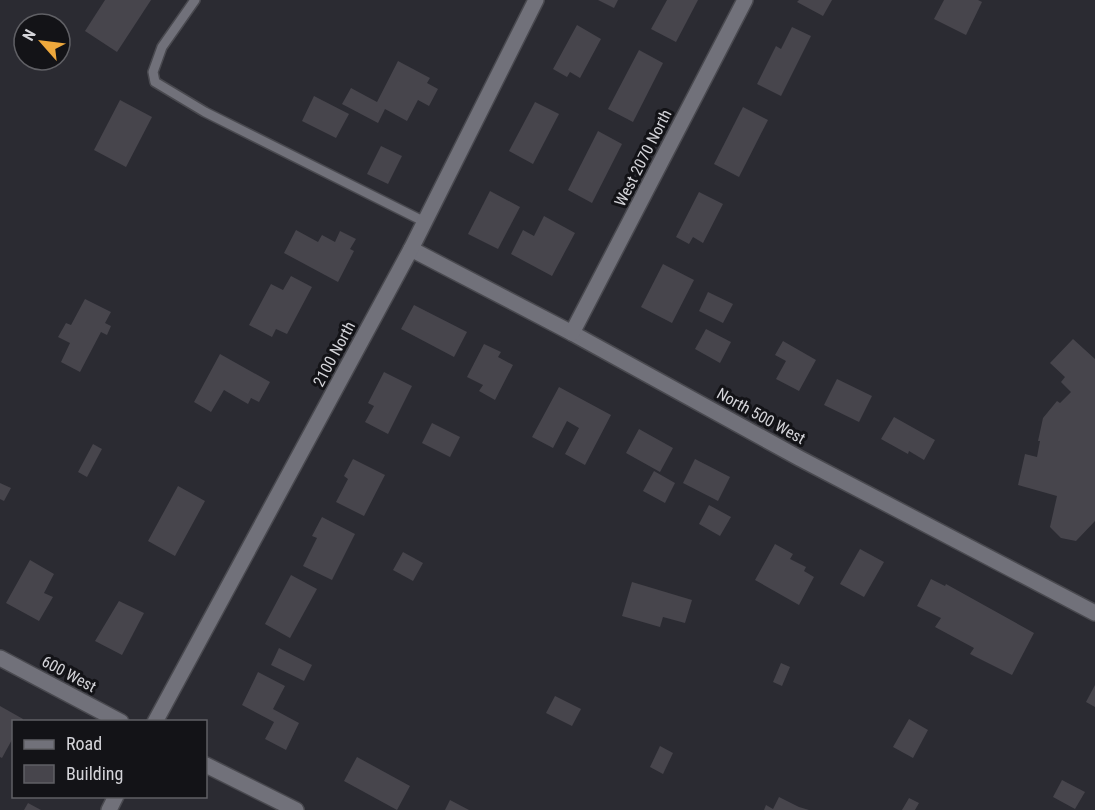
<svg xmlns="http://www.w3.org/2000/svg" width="1095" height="810" font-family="'Roboto Condensed',sans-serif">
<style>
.building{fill:#47454c}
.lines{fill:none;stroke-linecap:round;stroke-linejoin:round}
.service-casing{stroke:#49494f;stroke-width:12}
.minor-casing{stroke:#49494f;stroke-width:18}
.tertiary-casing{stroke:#49494f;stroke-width:18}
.service{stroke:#71717a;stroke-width:9}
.minor{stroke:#71717a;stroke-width:15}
.tertiary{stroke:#71717a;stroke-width:15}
.labels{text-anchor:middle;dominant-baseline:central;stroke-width:6;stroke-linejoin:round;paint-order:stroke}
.street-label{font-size:16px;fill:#d4d4d9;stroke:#131317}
</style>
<rect width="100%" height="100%" fill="#2b2b32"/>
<g class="building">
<polygon points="105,0 151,0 117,52 85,31"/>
<polygon points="598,0 618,0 614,8"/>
<polygon points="667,0 698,0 676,42 651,29"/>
<polygon points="799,0 832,0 823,16 797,2"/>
<polygon points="944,0 978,0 982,2 966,35 934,19"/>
<polygon points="577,25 601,39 580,78 570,72 567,77 553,69"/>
<polygon points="792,27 811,36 781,96 757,84 776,46 781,49"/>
<polygon points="639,50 663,63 633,122 608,109"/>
<polygon points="398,61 430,78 427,83 438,89 429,106 418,100 407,121 385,109 378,123 342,104 351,88 377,102"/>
<polygon points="314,96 349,114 336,138 302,121"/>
<polygon points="120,100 152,117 126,167 94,150"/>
<polygon points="535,102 559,114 533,164 509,151"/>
<polygon points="743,107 768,120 739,177 714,164"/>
<polygon points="598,131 622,144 592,203 568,190"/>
<polygon points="381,146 402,156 388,184 367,174"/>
<polygon points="490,191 520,207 498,249 468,234"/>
<polygon points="699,192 723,204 703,243 693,237 689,244 676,237"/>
<polygon points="544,216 575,233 552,276 511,254 523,230 534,236"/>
<polygon points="296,230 318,242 322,235 335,242 340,231 356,239 350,249 354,251 338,282 284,253"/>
<polygon points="663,264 694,280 672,323 641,307"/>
<polygon points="291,276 312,287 287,334 276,329 272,337 249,325 271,284 283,290"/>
<polygon points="708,292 733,304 723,323 699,311"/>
<polygon points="85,299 111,312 105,323 111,326 107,335 101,332 80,372 61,362 70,343 58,337 66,323 71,325"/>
<polygon points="414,305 467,332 454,357 401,329"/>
<polygon points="706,329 731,342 720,363 695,349"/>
<polygon points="1073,339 1095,359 1095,521 1076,541 1061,538 1050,527 1057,496 1018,485 1025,454 1037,457 1040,441 1038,441 1043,418 1057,401 1060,403 1071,392 1061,382 1065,377 1050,363"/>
<polygon points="783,341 816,360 799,391 776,379 786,361 775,355"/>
<polygon points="484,344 501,352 498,357 513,365 495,400 479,391 483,385 467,377"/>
<polygon points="220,354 270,382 259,402 251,398 248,404 224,390 211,412 194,402"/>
<polygon points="384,372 412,386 388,434 365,422 374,406 368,403"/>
<polygon points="837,379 872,396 859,422 824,405"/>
<polygon points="559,387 611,415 585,465 565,454 579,428 567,421 553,448 532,437"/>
<polygon points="894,417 935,440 924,460 909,451 908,454 881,439"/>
<polygon points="432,423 460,437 450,457 422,443"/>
<polygon points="639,429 673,448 660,472 626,453"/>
<polygon points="93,444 102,449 87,477 78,472"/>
<polygon points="353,459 385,475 364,516 336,502 348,479 344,476"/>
<polygon points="695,459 730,477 718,501 683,483"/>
<polygon points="654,471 675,483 665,503 643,491"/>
<polygon points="0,483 11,488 4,501 0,499"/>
<polygon points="178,486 205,501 175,556 148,541"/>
<polygon points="709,505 731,517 720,536 699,524"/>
<polygon points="322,517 355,534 332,580 303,566 317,538 312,536"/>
<polygon points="775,544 793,554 790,559 806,567 804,571 814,577 799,605 755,580"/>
<polygon points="860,549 884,562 864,597 840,584"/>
<polygon points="403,552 423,563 413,581 393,570"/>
<polygon points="30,560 54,574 44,593 53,597 39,621 6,603"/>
<polygon points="291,575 317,589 290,638 265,624"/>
<polygon points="931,579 945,586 946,584 1034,633 1012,675 970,654 974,648 935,627 941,618 917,606"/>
<polygon points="632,582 692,600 685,623 663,617 660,627 622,616"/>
<polygon points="119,601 144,613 122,655 95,641"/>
<polygon points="279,648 312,665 304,681 271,665"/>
<polygon points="781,663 790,667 782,686 773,682"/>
<polygon points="258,672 285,686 273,709 299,723 286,750 265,739 274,722 242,705"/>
<polygon points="1095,685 1095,707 1086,702"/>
<polygon points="555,696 581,709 572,726 546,713"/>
<polygon points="0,706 23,719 22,722 14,722 14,736 2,758 0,757"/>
<polygon points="909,719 928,730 913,758 893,747"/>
<polygon points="660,746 673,753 663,774 650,767"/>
<polygon points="357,757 410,786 397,810 344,781"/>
<polygon points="1062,780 1085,792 1075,809 1053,797"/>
<polygon points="779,797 799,807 809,810 764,810 766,805 773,809"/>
<polygon points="909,798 919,803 915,810 902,810"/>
<polygon points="450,800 469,810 445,810"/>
<polygon points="28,803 41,810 24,810"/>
</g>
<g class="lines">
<defs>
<polyline id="service" points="195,0 162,47 153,72 155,82 205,112 425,222"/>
<g id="minor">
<polyline points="411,249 572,333 799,458 1095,613"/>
<polyline points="572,333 745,0"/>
<polyline points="0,658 121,722"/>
<polyline points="206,765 296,810"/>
</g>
<g id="tertiary">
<polyline points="155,722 411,249 536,0"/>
<polyline points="109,810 116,796"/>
</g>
</defs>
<use href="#service" class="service-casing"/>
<use href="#minor" class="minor-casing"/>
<use href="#tertiary" class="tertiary-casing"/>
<use href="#service" class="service"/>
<use href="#minor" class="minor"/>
<use href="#tertiary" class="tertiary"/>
</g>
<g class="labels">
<g class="street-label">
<text transform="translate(643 158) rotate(-63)">West 2070 North</text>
<text transform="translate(334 354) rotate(-62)">2100 North</text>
<text transform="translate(761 416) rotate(29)">North 500 West</text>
<text transform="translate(69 674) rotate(28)">600 West</text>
</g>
</g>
<rect x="12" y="720" width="195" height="78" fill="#131317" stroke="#606065" stroke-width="1.5"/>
<rect x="24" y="740" width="30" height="9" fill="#71717a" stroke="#606065" stroke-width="1.5"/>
<text x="66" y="750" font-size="18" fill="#d4d4d9">Road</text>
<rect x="24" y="765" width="30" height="18" fill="#47454c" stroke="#606065" stroke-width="1.5"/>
<text x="66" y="780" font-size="18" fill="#d4d4d9">Building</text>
<g transform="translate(42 42) rotate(298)"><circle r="28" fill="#131317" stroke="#606065" stroke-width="1.5"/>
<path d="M0-4.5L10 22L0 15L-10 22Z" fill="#eea83c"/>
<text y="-9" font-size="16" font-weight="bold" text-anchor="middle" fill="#d4d4d9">N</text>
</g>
</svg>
